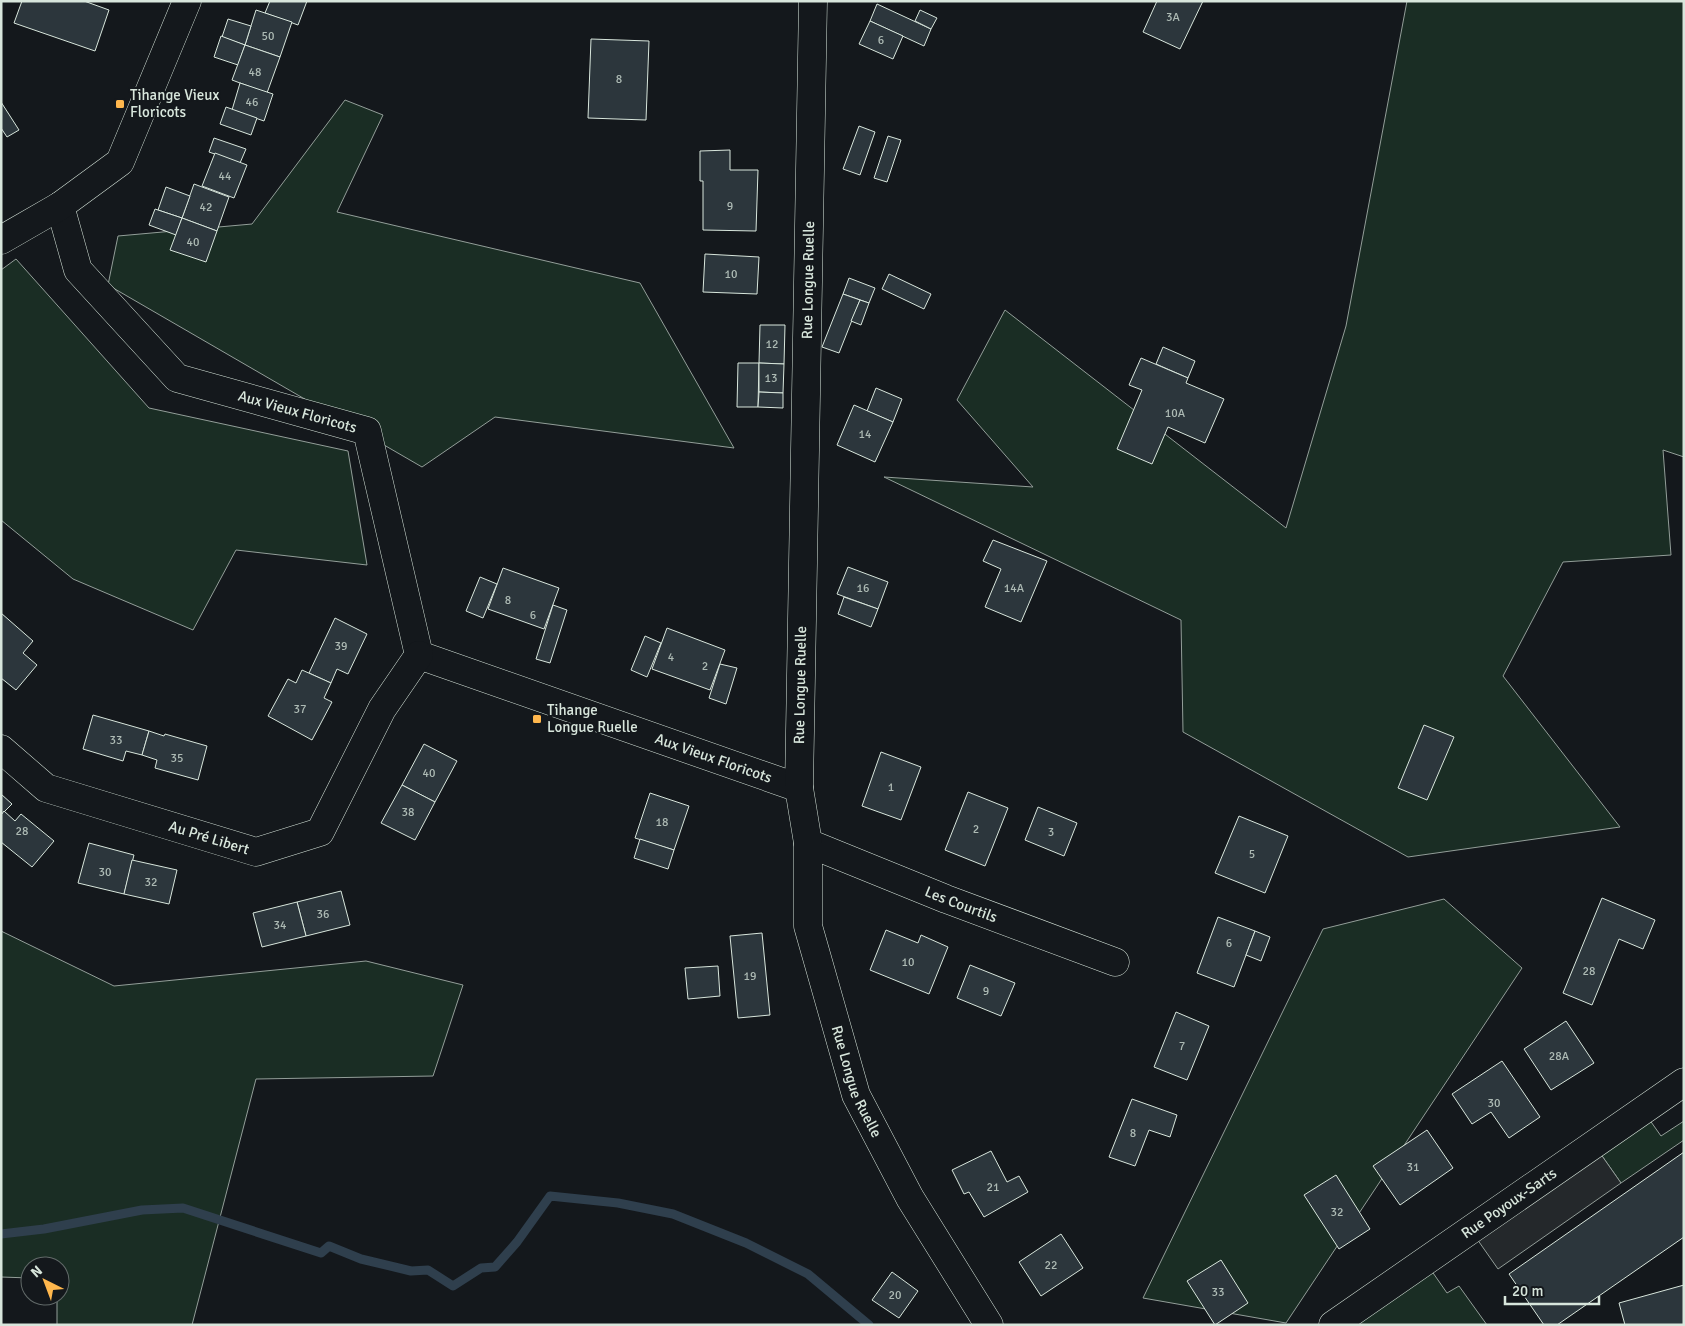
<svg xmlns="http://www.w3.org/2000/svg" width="1685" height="1326" font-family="Signika,sans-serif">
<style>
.green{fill:#1a2d24;stroke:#939e99}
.parking{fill:#24282b;stroke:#939e99}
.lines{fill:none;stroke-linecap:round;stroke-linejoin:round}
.stream{stroke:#2f3f4d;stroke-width:9}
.building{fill:#2c363c;stroke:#d8e6dc}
.street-casing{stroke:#d8e6dc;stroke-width:29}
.secondary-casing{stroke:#d8e6dc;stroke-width:29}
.street{stroke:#14181c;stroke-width:28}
.secondary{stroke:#14181c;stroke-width:28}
.poi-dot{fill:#ffb74d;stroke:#14181c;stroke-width:2}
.labels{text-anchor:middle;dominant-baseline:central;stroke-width:4;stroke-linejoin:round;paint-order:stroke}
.number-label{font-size:12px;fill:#adbab4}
.poi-label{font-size:15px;fill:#d8e6dc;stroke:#14181c;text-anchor:start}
.street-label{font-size:15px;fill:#d8e6dc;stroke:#14181c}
</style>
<rect width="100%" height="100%" fill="#14181c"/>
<g class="green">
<polygon points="1407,1 1684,1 1684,457 1663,450 1671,555 1563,562 1503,676 1620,827 1408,857 1183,732 1181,620 884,477 1033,487 957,400 1005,310 1286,528 1346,326"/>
<polygon points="345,100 383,115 337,212 640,283 734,448 495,417 422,467 108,285 118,236 252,224"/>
<polygon points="16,259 149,408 348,451 367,565 236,550 193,630 73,579 1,520 1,270"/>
<polygon points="1444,899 1522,968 1286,1323 1143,1298 1323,929"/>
<polygon points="1,931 114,986 366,961 463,985 433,1076 256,1079 192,1325 57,1325 57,1296 60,1296 60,1266 30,1266 30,1278 1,1277"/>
<polygon points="1649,1119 1661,1136 1684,1121 1684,1140 1621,1183 1600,1153"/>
<polygon points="1431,1270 1447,1293 1459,1286 1487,1325 1354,1325"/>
</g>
<polygon class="parking" points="1600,1153 1621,1183 1498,1269 1477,1239"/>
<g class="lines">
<polyline class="stream" points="1,1234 44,1229 142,1210 183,1208 321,1253 329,1246 361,1259 411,1271 428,1270 453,1286 481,1268 495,1267 517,1242 550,1196 618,1203 673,1214 746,1243 808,1274 869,1325"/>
</g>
<g class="building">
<polygon points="22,1 84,1 109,10 95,51 14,23"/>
<polygon points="270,1 307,1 298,25 265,13"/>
<polygon points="1157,1 1203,1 1180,49 1143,32"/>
<polygon points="877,4 931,29 924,46 870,21"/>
<polygon points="256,10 292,22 280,57 245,45"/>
<polygon points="920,10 937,18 931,29 915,21"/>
<polygon points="228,19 251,26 245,45 222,37"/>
<polygon points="870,21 903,36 893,59 859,44"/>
<polygon points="221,36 245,45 238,65 214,57"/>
<polygon points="591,39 649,41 646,120 588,118"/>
<polygon points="245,45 280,57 267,93 232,80"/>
<polygon points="240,83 273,94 264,121 232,110"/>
<polygon points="1,102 19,130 7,137 1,128"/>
<polygon points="226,107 257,118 251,135 220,124"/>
<polygon points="859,126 875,132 860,175 843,169"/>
<polygon points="888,136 901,140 887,182 874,178"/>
<polygon points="214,138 246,149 240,163 209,152"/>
<polygon points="730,150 730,170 758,170 756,231 703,230 703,181 700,181 700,151"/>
<polygon points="215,153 247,165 234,198 202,186"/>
<polygon points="194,184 229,197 217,231 182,218"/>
<polygon points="166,187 190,196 182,218 158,210"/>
<polygon points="155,209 182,218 176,235 149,225"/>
<polygon points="182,218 217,231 206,262 170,250"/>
<polygon points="705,254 759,257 757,294 703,292"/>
<polygon points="889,274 931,294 924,309 882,289"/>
<polygon points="849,278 875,288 869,303 843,294"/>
<polygon points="843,294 860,300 839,353 822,347"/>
<polygon points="860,300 869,303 861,325 851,321"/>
<polygon points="760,325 785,325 784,364 759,363"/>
<polygon points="1163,347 1195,361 1188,378 1156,364"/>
<polygon points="1141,358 1188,378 1186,383 1224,399 1205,443 1168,427 1152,464 1117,449 1142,390 1129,385"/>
<polygon points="738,363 759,363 758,407 737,407"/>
<polygon points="759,363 784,364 783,393 759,392"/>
<polygon points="876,388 902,399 893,422 867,411"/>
<polygon points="759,392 783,393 783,408 758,407"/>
<polygon points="854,405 893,422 875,462 837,445"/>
<polygon points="993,540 1047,561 1021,622 985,607 1001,569 983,561"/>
<polygon points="848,567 888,582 878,609 837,594"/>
<polygon points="503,568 559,588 544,629 488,609"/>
<polygon points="480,577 497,584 483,618 466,611"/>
<polygon points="844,597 878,609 871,627 838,614"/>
<polygon points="553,605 567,610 550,663 536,659"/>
<polygon points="1,613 33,641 23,653 37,665 16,690 1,678"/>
<polygon points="335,618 367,634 348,674 337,669 331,683 309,673"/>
<polygon points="667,628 725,650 710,690 652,669"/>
<polygon points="645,636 661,643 647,677 631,670"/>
<polygon points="720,664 737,668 726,704 709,698"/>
<polygon points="302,670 331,683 324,698 332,702 312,740 268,716 288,679 296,683"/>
<polygon points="93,715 149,731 142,755 126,751 123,761 83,749"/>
<polygon points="1424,725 1454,737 1427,800 1398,788"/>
<polygon points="149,731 164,736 165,734 207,746 198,780 155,768 157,760 142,755"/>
<polygon points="424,744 457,761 435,802 402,785"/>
<polygon points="881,752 921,767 901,820 862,806"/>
<polygon points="402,785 435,802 415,840 381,823"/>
<polygon points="968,792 1008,808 985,866 945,850"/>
<polygon points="650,793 689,806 674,850 635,838"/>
<polygon points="1,794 12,804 1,815"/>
<polygon points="1038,807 1077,823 1064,856 1025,840"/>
<polygon points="4,811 15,821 21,814 54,841 32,867 1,842 1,815"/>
<polygon points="1239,816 1288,836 1265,893 1215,873"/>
<polygon points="640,839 674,850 668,869 634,858"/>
<polygon points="89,843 134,855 124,894 78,883"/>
<polygon points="132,860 177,870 169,904 124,894"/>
<polygon points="341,891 350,925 306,936 297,902"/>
<polygon points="1602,898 1655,920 1643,949 1619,939 1592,1005 1563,993"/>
<polygon points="297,902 306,936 262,947 253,913"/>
<polygon points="1218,917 1255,931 1234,987 1197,973"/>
<polygon points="886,930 918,943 921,935 948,947 929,994 870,970"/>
<polygon points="1255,931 1270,937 1261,961 1246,955"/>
<polygon points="762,933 770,1015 738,1018 730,936"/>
<polygon points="970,965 1015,983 1001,1016 957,998"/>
<polygon points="718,966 720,996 688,999 685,968"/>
<polygon points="1176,1012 1209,1026 1187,1080 1154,1067"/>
<polygon points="1566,1021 1594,1063 1551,1090 1524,1049"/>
<polygon points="1502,1061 1540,1117 1509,1138 1491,1112 1472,1124 1452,1094"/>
<polygon points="1132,1099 1177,1115 1170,1137 1149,1130 1135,1166 1109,1157"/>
<polygon points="1427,1130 1453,1168 1400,1205 1373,1166"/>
<polygon points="991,1151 1007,1182 1019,1176 1028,1192 984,1217 969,1192 964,1194 952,1170"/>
<polygon points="1684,1152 1684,1237 1557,1325 1544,1325 1509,1274"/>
<polygon points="1336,1175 1370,1229 1339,1249 1304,1195"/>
<polygon points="1061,1234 1083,1268 1041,1296 1019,1262"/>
<polygon points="1221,1260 1248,1303 1215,1325 1187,1281"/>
<polygon points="892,1272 918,1291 899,1318 872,1300"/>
<polygon points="1684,1285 1684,1325 1625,1325 1619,1303"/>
</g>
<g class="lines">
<defs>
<g id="street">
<path id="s1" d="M60,206L78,270L177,378L367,431L419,655"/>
<polyline points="1,240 60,206 120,162 187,1"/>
<path id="s2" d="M419,655L799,788"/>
<path id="s3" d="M1,749L46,788L256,852L320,832L382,709L419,655"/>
<path id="s4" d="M808,843L946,899L1115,962"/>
<path id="s5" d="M1333,1325L1684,1082"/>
</g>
<g id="secondary">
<path id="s6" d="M813,1L799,788L808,843V926L856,1095L910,1198L989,1325"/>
</g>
</defs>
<use href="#street" class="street-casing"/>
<use href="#secondary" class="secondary-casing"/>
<use href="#street" class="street"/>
<use href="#secondary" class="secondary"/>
</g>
<g class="poi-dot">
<rect x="115" y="99" width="10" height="10" rx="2.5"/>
<rect x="532" y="714" width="10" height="10" rx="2.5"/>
</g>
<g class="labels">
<g class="number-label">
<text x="1173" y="17">3A</text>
<text x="268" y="36">50</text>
<text x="881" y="40">6</text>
<text x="255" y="72">48</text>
<text x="619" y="79">8</text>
<text x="252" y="102">46</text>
<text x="225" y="176">44</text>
<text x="730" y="206">9</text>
<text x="206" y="207">42</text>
<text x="193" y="242">40</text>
<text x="731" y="274">10</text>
<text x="772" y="344">12</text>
<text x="771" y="378">13</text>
<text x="1175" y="413">10A</text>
<text x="865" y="434">14</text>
<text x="863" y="588">16</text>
<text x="1014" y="588">14A</text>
<text x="508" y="600">8</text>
<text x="533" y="615">6</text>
<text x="341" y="646">39</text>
<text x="671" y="657">4</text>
<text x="705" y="666">2</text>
<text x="300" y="709">37</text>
<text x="116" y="740">33</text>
<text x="177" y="758">35</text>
<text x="429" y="773">40</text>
<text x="891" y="787">1</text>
<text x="408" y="812">38</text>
<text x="662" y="822">18</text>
<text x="976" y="829">2</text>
<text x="22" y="831">28</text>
<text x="1051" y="832">3</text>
<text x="1252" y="854">5</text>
<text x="105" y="872">30</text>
<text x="151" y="882">32</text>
<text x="323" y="914">36</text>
<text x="280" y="925">34</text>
<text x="1229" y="943">6</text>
<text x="908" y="962">10</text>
<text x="1589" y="971">28</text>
<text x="750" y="976">19</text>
<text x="986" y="991">9</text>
<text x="1182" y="1046">7</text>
<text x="1559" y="1056">28A</text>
<text x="1494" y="1103">30</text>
<text x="1133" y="1133">8</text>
<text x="1413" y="1167">31</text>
<text x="993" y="1187">21</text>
<text x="1337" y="1212">32</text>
<text x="1051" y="1265">22</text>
<text x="1218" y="1292">33</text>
<text x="895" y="1295">20</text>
</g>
<g class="poi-label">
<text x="130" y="95">Tihange Vieux<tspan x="130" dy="17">Floricots</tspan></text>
<text x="547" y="710">Tihange<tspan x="547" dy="17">Longue Ruelle</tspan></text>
</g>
<g class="street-label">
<text transform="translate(808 280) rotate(-89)">Rue Longue Ruelle</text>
<text stroke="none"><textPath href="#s1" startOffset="338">Aux Vieux Floricots</textPath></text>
<text transform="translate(800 685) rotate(-89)">Rue Longue Ruelle</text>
<text stroke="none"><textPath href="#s2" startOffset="312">Aux Vieux Floricots</textPath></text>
<text stroke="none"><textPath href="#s3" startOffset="230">Au Pré Libert</textPath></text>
<text stroke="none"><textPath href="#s4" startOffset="165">Les Courtils</textPath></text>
<text stroke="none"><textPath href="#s6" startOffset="1089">Rue Longue Ruelle</textPath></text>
<text stroke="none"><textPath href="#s5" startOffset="214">Rue Poyoux-Sarts</textPath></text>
</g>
</g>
<rect width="1685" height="1326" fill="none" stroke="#d8e6dc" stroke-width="5"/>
<g transform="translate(45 1281) rotate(318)"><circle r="24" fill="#14181c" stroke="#626a69"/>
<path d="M0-4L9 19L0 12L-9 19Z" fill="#ffb74d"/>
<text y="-8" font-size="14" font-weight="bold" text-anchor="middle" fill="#d8e6dc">N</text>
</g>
<path d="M1505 1296v8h94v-8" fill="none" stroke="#d8e6dc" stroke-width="2.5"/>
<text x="1512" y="1296" font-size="15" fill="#d8e6dc" stroke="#14181c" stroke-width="4" paint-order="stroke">20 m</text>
</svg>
